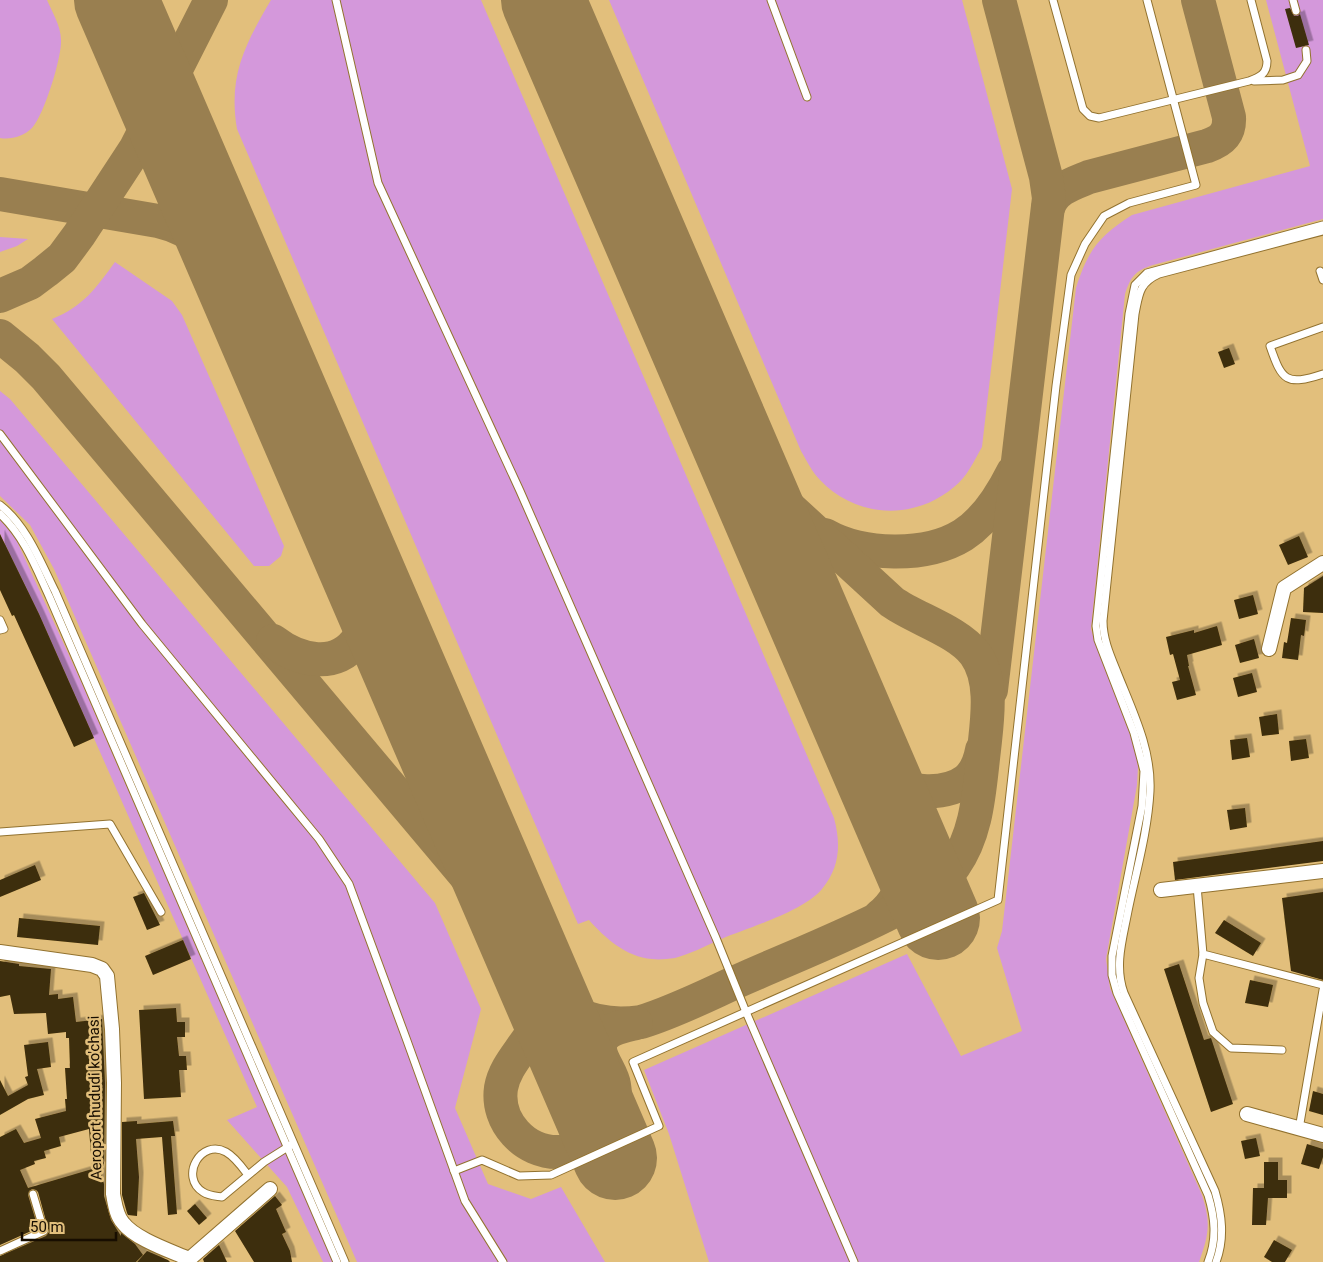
<svg xmlns="http://www.w3.org/2000/svg" width="1323" height="1262" font-family="Roboto,sans-serif">
<style>
.green{fill:#d498db}
.lines{fill:none;stroke-linecap:round;stroke-linejoin:round}
.taxiway{stroke:#997f50;stroke-width:34}
.runway{stroke:#997f50;stroke-width:84}
.building{fill:#3e2d09;filter:url(#shadow)}
.service-casing{stroke:#92722f;stroke-width:9}
.minor-casing{stroke:#92722f;stroke-width:16}
.service{stroke:#fff;stroke-width:7}
.minor{stroke:#fff;stroke-width:14}
.labels{text-anchor:middle;dominant-baseline:central;stroke-width:5;stroke-linejoin:round;paint-order:stroke}
.street-label{font-size:15px;fill:#170d00;stroke:#e2bf7c}
</style>
<defs>
<filter id="shadow"><feDropShadow dx="4.5" dy="-4.5" stdDeviation="0" flood-color="#0004"/></filter>
</defs>
<rect width="100%" height="100%" fill="#e2bf7c"/>
<g class="green">
<path d="M0,0H47C52,12 61,26 61,40C62,57 44,115 32,128C24,136 11,140 0,138Z"/>
<path d="M271,0H481L834,818C841,844 840,867 822,889C804,911 748,928 721,939C706,946 690,954 675,958C667,959 659,960 652,959C626,957 605,938 589,920L578,924L237,129C228,76 245,44 271,0Z"/>
<path d="M609,0H962L1012,189L982,447C974,461 967,477 954,487C914,521 856,518 820,480C812,472 807,461 801,451Z"/>
<path d="M1266,0H1323V219L1153,265C1135,271 1131,276 1125,294L1091,629L1096,646L1135,747L1138,767L1137,785L1106,959L1110,988L1202,1195C1211,1223 1209,1234 1199,1262H709L669,1134L644,1070L907,954L961,1056L1022,1031L997,948L1002,931L1076,288C1088,250 1099,236 1132,215L1310,166Z"/>
<polygon points="0,237 28,239 17,246 0,252"/>
<path d="M115,262L172,301L182,315L284,546L281,556L269,566H254L52,319C84,306 96,288 115,262Z"/>
<polygon points="0,391 10,399 435,903 481,1009 455,1108 488,1184 531,1199 561,1187 605,1262 357,1262 54,569 30,525 0,496"/>
<polygon points="0,519 16,539 83,686 333,1262 323,1262 287,1187 227,1120 257,1107 39,614 0,534"/>
</g>
<g class="lines">
<g class="taxiway">
<path d="M139,53C147,76 151,97 146,121"/>
<path d="M0,194L158,221C196,230 222,255 240,288"/>
<path d="M1048,208C1054,189 1072,184 1089,177L1207,146C1222,141 1230,134 1229,117L1198,0"/>
<polyline points="0,296 30,283 46,271 62,258 79,235 136,148 211,0"/>
<polyline points="0,336 27,358 46,377 523,944"/>
<path d="M825,535C862,556 926,558 963,535C985,521 1002,494 1013,472"/>
<path d="M273,641C299,661 337,670 358,639C364,631 368,621 369,611C371,596 365,580 360,566"/>
<polyline points="991,690 1049,198 1046,177 999,0"/>
<path d="M865,747C870,759 876,771 887,779C907,794 946,796 967,780C976,772 980,761 982,750"/>
<path d="M880,916C910,892 910,856 897,823"/>
<path d="M533,969C561,1011 588,1029 641,1022C677,1011 711,993 745,978C795,956 846,936 894,911C905,905 917,900 927,893C938,886 947,876 954,866C978,832 979,790 984,750C987,721 994,680 975,654C958,631 916,619 892,602L743,465"/>
<path d="M588,1019C577,1017 565,1014 554,1016C540,1020 532,1034 524,1045C515,1058 504,1071 501,1088C496,1122 525,1153 559,1152C594,1152 620,1118 614,1085C612,1071 596,1056 601,1042C605,1029 624,1026 636,1023"/>
</g>
<g class="runway">
<polyline points="116,0 615,1158"/>
<polyline points="543,0 938,918"/>
</g>
</g>
<g class="building">
<polygon points="1290,8 1294,16 1298,16 1300,14 1309,45 1296,48 1285,9"/>
<polygon points="1229,348 1235,364 1224,368 1218,352"/>
<polygon points="0,534 39,614 94,738 74,747 14,615 12,616 0,590"/>
<polygon points="1299,536 1308,557 1288,565 1279,545"/>
<polygon points="1323,576 1323,613 1303,612 1304,588"/>
<polygon points="1253,595 1258,614 1239,619 1234,600"/>
<polygon points="1291,618 1306,620 1304,636 1301,635 1298,660 1282,658 1284,642 1287,643"/>
<polygon points="1217,626 1222,645 1187,655 1189,666 1188,666 1196,695 1177,700 1172,682 1180,680 1173,654 1170,655 1166,637 1194,630 1194,633"/>
<polygon points="1254,639 1259,658 1240,663 1235,645"/>
<polygon points="1252,673 1257,692 1238,697 1233,678"/>
<polygon points="1277,714 1279,734 1262,736 1259,717"/>
<polygon points="1247,738 1250,757 1232,760 1230,740"/>
<polygon points="1306,739 1309,758 1291,761 1289,741"/>
<polygon points="1245,808 1247,827 1230,830 1227,810"/>
<polygon points="1323,841 1323,861 1175,880 1173,862"/>
<polygon points="35,865 41,880 0,897 0,880"/>
<polygon points="1323,892 1323,980 1291,971 1282,898"/>
<polygon points="144,893 160,925 147,930 133,897"/>
<polygon points="19,918 100,926 98,945 17,937"/>
<polygon points="1224,920 1261,943 1253,956 1215,933"/>
<polygon points="183,940 191,959 153,975 145,956"/>
<polygon points="0,961 19,964 19,966 51,969 49,995 58,994 58,999 73,997 76,1022 102,1019 105,1083 104,1166 92,1167 89,1129 59,1137 61,1146 44,1151 46,1158 34,1161 35,1164 20,1170 28,1188 99,1167 104,1184 104,1196 111,1220 121,1236 121,1233 135,1244 143,1255 136,1262 0,1262 0,1256 46,1236 49,1232 38,1192 36,1190 32,1189 29,1191 28,1195 38,1228 0,1245 0,1137 16,1129 24,1143 41,1138 35,1119 66,1111 65,1099 67,1099 65,1068 70,1068 69,1038 66,1038 66,1032 48,1034 46,1013 14,1014 10,995 0,997"/>
<polygon points="1179,964 1204,1040 1211,1038 1233,1104 1211,1112 1164,969"/>
<polygon points="1250,980 1273,985 1268,1007 1245,1003"/>
<polygon points="176,1008 177,1022 185,1022 185,1037 177,1037 179,1056 186,1056 187,1070 179,1070 181,1097 144,1099 139,1010"/>
<polygon points="48,1042 51,1067 37,1069 44,1095 28,1099 0,1115 0,1080 8,1096 28,1085 25,1077 28,1076 24,1045"/>
<polygon points="1313,1091 1323,1094 1323,1115 1309,1111"/>
<polygon points="137,1121 137,1124 173,1121 175,1136 171,1136 177,1214 168,1215 162,1137 136,1139 139,1177 137,1216 128,1215 127,1213 122,1195 122,1122"/>
<polygon points="1256,1138 1260,1156 1245,1159 1241,1141"/>
<polygon points="1307,1144 1323,1149 1323,1157 1319,1169 1301,1164"/>
<polygon points="1264,1162 1278,1162 1278,1180 1287,1180 1287,1198 1268,1198 1266,1225 1252,1225 1253,1188 1264,1188"/>
<polygon points="275,1196 282,1205 276,1209 286,1232 282,1234 290,1251 292,1262 254,1262 235,1231"/>
<polygon points="195,1204 207,1218 199,1225 187,1211"/>
<polygon points="1274,1240 1292,1250 1285,1262 1272,1262 1264,1257"/>
<polygon points="219,1245 227,1262 204,1262 203,1259"/>
<polygon points="147,1251 168,1260 170,1262 137,1262"/>
</g>
<g class="lines">
<defs>
<g id="service">
<polyline points="336,0 378,183 520,491 716,938 746,1012 854,1262"/>
<polyline points="771,0 807,97"/>
<path d="M1053,0L1083,109L1090,116L1099,118L1249,81C1260,77 1267,74 1267,61L1251,0"/>
<polyline points="1293,0 1296,11"/>
<polyline points="1254,81 1283,80 1298,75 1307,61 1306,50"/>
<polyline points="1320,271 1323,280"/>
<path d="M1323,327L1270,346C1282,381 1286,386 1323,374"/>
<polyline points="0,434 142,624 319,839 349,884 406,1038 465,1201 503,1262"/>
<path d="M0,505C27,526 40,561 55,591L345,1262"/>
<path d="M0,514C24,536 36,568 49,596L337,1262"/>
<polyline points="0,620 4,629 0,630"/>
<polyline points="0,832 110,824 161,912"/>
<polyline points="1197,886 1203,954 1323,985"/>
<polyline points="1203,954 1199,978 1203,1003 1213,1032 1231,1048 1282,1050"/>
<polyline points="1299,1129 1323,990"/>
<polyline points="454,1171 482,1160 519,1176 551,1175 659,1126 633,1062 998,900 1056,386 1071,275 1085,244 1104,216 1129,203 1196,185 1147,0"/>
<path d="M248,1175C242,1167 235,1157 226,1152C201,1138 179,1177 203,1192C209,1196 216,1196 222,1197L264,1162L291,1145"/>
<polyline points="0,1251 44,1231 33,1194"/>
<path d="M1208,1262C1217,1239 1215,1218 1208,1195L1117,993L1112,975V956L1142,806L1144,771L1134,733L1098,640L1096,626L1129,314L1135,285L1147,273L1323,225"/>
<path d="M1216,1262C1225,1238 1222,1215 1215,1191L1124,993C1114,965 1123,938 1128,911C1136,872 1148,831 1150,791C1152,749 1132,710 1117,672C1110,655 1103,639 1103,621L1135,314C1139,294 1139,283 1159,274L1323,231"/>
</g>
<g id="minor">
<polyline points="1269,649 1284,588 1323,563"/>
<polyline points="1161,890 1323,871"/>
<path d="M0,952L92,965L102,969L107,976L112,1029L114,1083L113,1194C115,1204 116,1215 123,1223C135,1239 171,1251 189,1259"/>
<polyline points="1247,1114 1323,1135"/>
<polyline points="186,1262 270,1189"/>
</g>
</defs>
<use href="#service" class="service-casing"/>
<use href="#minor" class="minor-casing"/>
<use href="#service" class="service"/>
<use href="#minor" class="minor"/>
</g>
<g class="labels">
<g class="street-label">
<text transform="translate(95 1098) rotate(-91)">Aeroport hududi ko'chasi</text>
</g>
</g>
<path d="M22 1232v8h94v-8" fill="none" stroke="#170d00" stroke-width="2.5"/>
<text x="30" y="1232" font-size="15" fill="#170d00" stroke="#e2bf7c" stroke-width="4" paint-order="stroke">50 m</text>
</svg>
